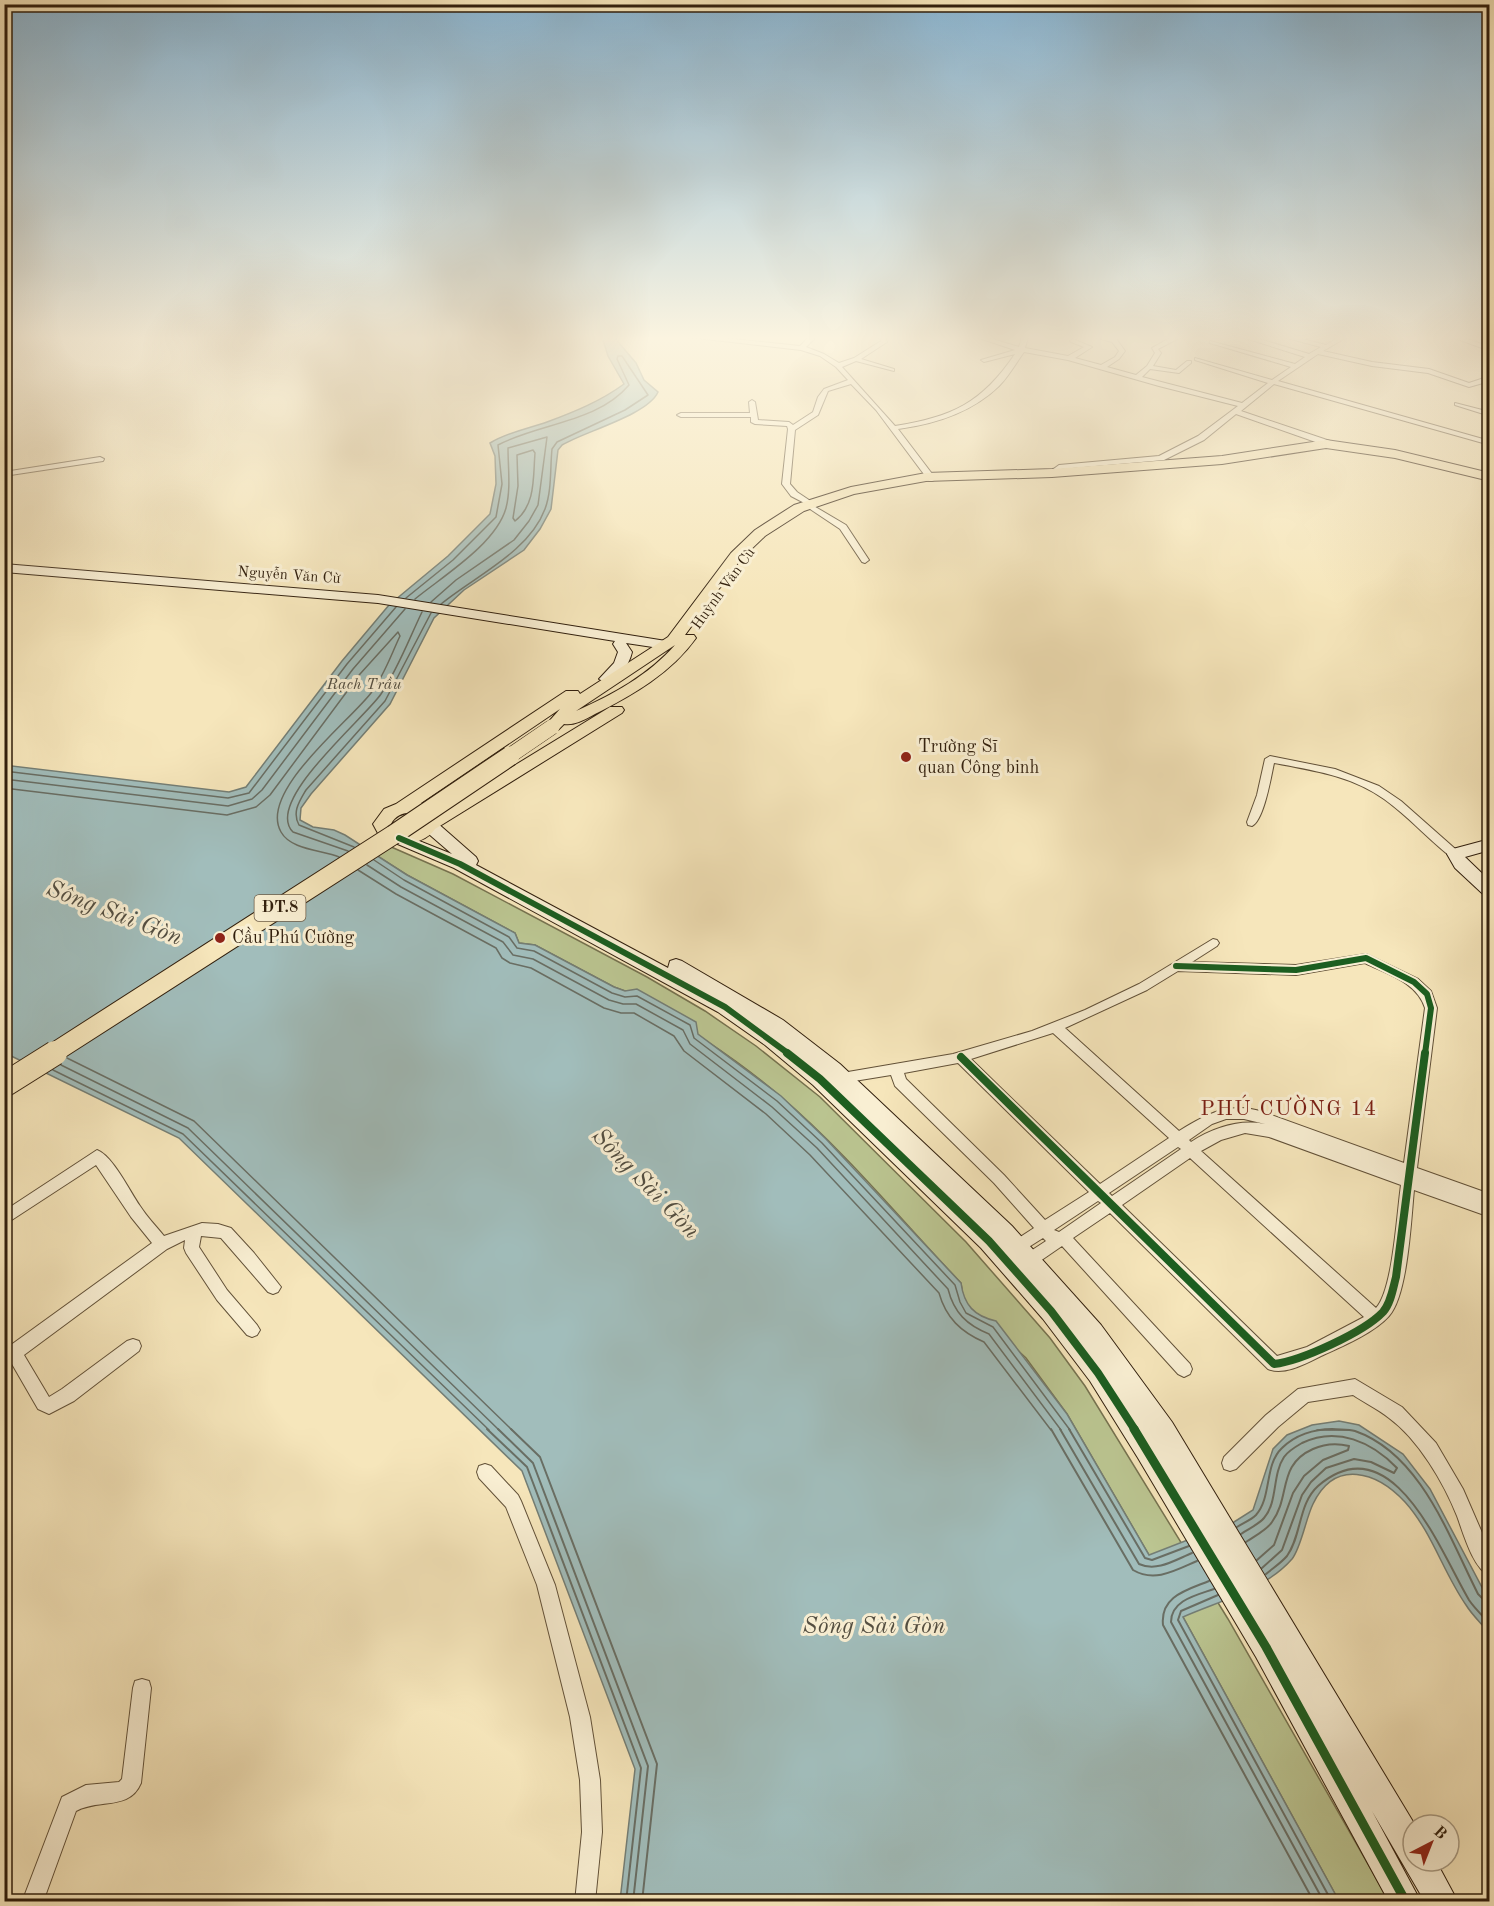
<svg xmlns="http://www.w3.org/2000/svg" width="1494" height="1906" font-family="'Old Standard TT',serif">
<style>
.green{fill:#bbc591;stroke:#76724f;stroke-width:1.5}
.water{fill:#a1bdbb;stroke:#747e75;stroke-width:1.5}
.lines{fill:none;stroke-linecap:round;stroke-linejoin:round}
.shore-far1{stroke:#696e64;stroke-width:1.5}
.shore{stroke:#696e64;stroke-width:2}
.street-casing{stroke:#625138;stroke-width:2}
.secondary-casing{stroke:#311f0d;stroke-width:2}
.primary-casing{stroke:#311f0d;stroke-width:2}
.street{fill:#f9efd3;fill-rule:evenodd}
.secondary{fill:#f9efd3;fill-rule:evenodd}
.primary{fill:#f6e6bb;fill-rule:evenodd}
.primary-bridge-far2-casing{stroke:#311f0d;stroke-width:16;stroke-linecap:butt}
.primary-bridge-far1-casing{stroke:#311f0d;stroke-width:21;stroke-linecap:butt}
.primary-bridge-casing{stroke:#311f0d;stroke-width:26;stroke-linecap:butt}
.primary-bridge-far2{stroke:#f6e6bb;stroke-width:15}
.primary-bridge-far1{stroke:#f6e6bb;stroke-width:19}
.primary-bridge{stroke:#f6e6bb;stroke-width:24}
.cycleway-far2-casing{stroke:#f9efd3;stroke-width:10}
.cycleway-far1-casing{stroke:#f9efd3;stroke-width:11}
.cycleway-casing{stroke:#f9efd3;stroke-width:13}
.cycleway-far2{stroke:#1b5e20;stroke-width:6}
.cycleway-far1{stroke:#1b5e20;stroke-width:8}
.cycleway{stroke:#1b5e20;stroke-width:9}
.poi-dot{fill:#8f2418;stroke:#f9efd3;stroke-width:2}
.labels{text-anchor:middle;dominant-baseline:central;stroke-width:6;stroke-linejoin:round;paint-order:stroke}
.far-street-label{font-size:15px;fill:#311f0d;stroke:#f9efd3}
.far-water-label{font-size:16px;font-style:italic;fill:#534e41;stroke:#f9efd3}
.shield{fill:#f9efd3;stroke:#6d5d48;stroke-width:1.5}
.shield-label{font-size:16px;font-weight:bold;fill:#311f0d}
.poi-label{font-size:18px;fill:#311f0d;stroke:#f9efd3;text-anchor:start}
.quarter-label{font-size:21px;letter-spacing:1.5px;fill:#7a1f14;stroke:#f9efd3}
.near-water-label{font-size:24px;font-style:italic;fill:#534e41;stroke:#f9efd3}
</style>
<rect width="100%" height="100%" fill="#f6e6bb"/>
<filter id="stains"><feTurbulence type="fractalNoise" baseFrequency=".00333" numOctaves="4"/><feColorMatrix values="0 0 0 0 .2 0 0 0 0 .09 0 0 0 0 .02 0 0 0 .5 -.17"/></filter>
<radialGradient id="worn" r=".72"><stop offset=".6" stop-color="#630" stop-opacity="0"/><stop offset="1" stop-color="#630" stop-opacity=".3"/></radialGradient>
<path class="green" d="M389,846L453,874L647,977L705,1011L756,1046L820,1097L966,1242L1050,1338L1085,1386L1228,1619L1389,1901H1339L1149,1555L1067,1414L1026,1358L983,1318L970,1309L963,1296L961,1283C903,1222 844,1150 780,1096C732,1055 680,1023 625,991L614,987L535,945L519,943L515,933L407,875L377,856Z"/>
<path class="water" d="M602,337H614L636,363L644,380L658,392C648,415 583,432 562,445L558,450L551,509L540,529L524,550L464,590L434,618L390,704L311,794L301,808L300,820L313,827L334,830L345,835L407,875L515,933L519,943L535,945L614,987L625,991L637,989L696,1022L698,1034L781,1096L826,1139L961,1283C964,1305 974,1316 996,1321L1067,1414L1149,1555L1234,1522L1253,1510L1273,1449L1287,1435L1312,1425L1339,1421L1359,1425L1403,1454L1430,1489L1484,1591L1489,1597V1633C1482,1624 1472,1615 1466,1605C1443,1572 1432,1532 1405,1502C1377,1472 1335,1458 1313,1504C1306,1518 1301,1548 1292,1559C1265,1590 1219,1601 1183,1617L1339,1901H620L635,1769L522,1471L179,1138L5,1053L4,765L229,792L246,787L342,661L389,605L448,556L490,514L496,484L495,456L490,443C508,432 527,429 547,422C574,412 601,401 624,384L608,356Z"/>
<g class="lines">
<g class="shore-far1">
<path d="M533,450L535,453C533,477 536,505 515,521L513,518L518,486L517,455Z"/>
<path d="M406,598L453,560L496,517L502,484L498,445C539,423 597,423 629,385L617,359L618,356H622L648,395L625,410L557,442L552,449C550,468 552,490 545,509C529,552 475,576 441,604"/>
<path d="M415,599C443,576 496,544 506,508C511,489 508,468 508,448L547,437L538,505L529,521L514,540L456,580L431,602"/>
<polyline points="4,771 228,798 249,793 347,664 396,607"/>
<polyline points="4,779 228,806 252,799 262,790 353,669 405,609"/>
<path d="M4,788L227,815L256,807L270,795L360,674L398,632L400,636C391,655 384,676 371,693C349,722 258,792 281,832C291,850 322,850 339,857"/>
<path d="M354,847L299,825C292,812 299,802 306,790L385,701L431,613"/>
<path d="M348,851L293,832C263,802 364,719 381,694C398,669 409,639 422,612"/>
<polyline points="374,860 404,880 509,937 517,948 534,951 612,993 625,997 637,996 690,1025 694,1038 777,1101 822,1143 955,1285 960,1302 966,1313 993,1327 1070,1430"/>
<path d="M367,865L401,887L503,942L513,955L533,959L609,1000L623,1004H636L683,1030L690,1044L772,1107L817,1148L948,1289C954,1313 967,1325 989,1334L1061,1430"/>
<path d="M358,870L396,894L496,948L502,958L510,963L531,968L604,1008L621,1013H634L674,1036L684,1051L766,1114L810,1155L939,1293C946,1318 961,1332 984,1342L1051,1430"/>
<polyline points="67,1058 194,1121 512,1430"/>
<polyline points="61,1065 188,1128 499,1430"/>
<polyline points="53,1070 183,1134 489,1430"/>
<polyline points="1317,1430 1349,1430"/>
</g>
<g class="shore">
<polyline points="487,1429 527,1467 641,1768 626,1902"/>
<polyline points="498,1429 533,1463 648,1766 633,1902"/>
<polyline points="511,1429 540,1457 657,1764 642,1902"/>
<path d="M1051,1429L1133,1570C1155,1583 1176,1570 1197,1561"/>
<path d="M1060,1429L1139,1564C1157,1572 1175,1560 1192,1553"/>
<polyline points="1069,1429 1145,1558 1152,1560 1189,1546"/>
<path d="M1237,1527C1243,1523 1251,1520 1256,1515C1272,1497 1264,1465 1282,1448C1295,1435 1314,1429 1332,1429C1339,1430 1348,1429 1355,1431C1421,1454 1449,1537 1478,1594L1484,1600L1490,1601"/>
<path d="M1241,1534C1248,1529 1258,1525 1264,1518C1278,1502 1272,1475 1284,1457C1288,1451 1295,1447 1302,1443C1337,1426 1372,1442 1397,1468L1394,1473L1371,1462L1354,1459L1326,1468L1311,1482L1302,1495L1282,1550L1262,1568"/>
<path d="M1246,1542C1254,1536 1266,1531 1272,1522C1291,1496 1277,1465 1313,1449C1324,1444 1337,1443 1349,1446L1348,1450L1323,1460L1304,1476L1293,1493L1274,1545L1257,1560"/>
<path d="M1266,1574C1273,1568 1281,1563 1287,1556C1302,1535 1298,1504 1318,1486C1392,1422 1440,1551 1469,1600C1475,1609 1483,1616 1490,1624"/>
<path d="M1209,1581C1187,1590 1160,1596 1163,1625L1314,1902"/>
<path d="M1214,1589C1197,1595 1171,1600 1171,1622L1324,1902"/>
<polyline points="1218,1595 1181,1611 1178,1620 1332,1902"/>
</g>
<defs>
<g id="street">
<path d="M688,337H714L800,346L809,337H816L806,347L824,354L839,363L854,358L881,341L878,337H885L887,342L861,359L894,369V371L856,361L842,367L895,426C952,417 982,403 1015,354L984,362L981,360L1015,350L976,337H986L1019,347L1022,337H1028L1025,348L1068,356L1084,347L1071,342L1070,341L1073,339L1092,347L1075,358L1101,365L1115,357L1119,351L1112,342L1095,337H1120L1117,340L1125,351L1119,359L1107,367L1136,375L1147,366L1155,353L1152,348L1172,337H1181L1158,349L1161,353L1153,366L1176,370L1187,361H1191V363L1179,373L1150,369L1142,377L1242,403L1268,383L1195,360V358L1272,380L1291,367L1210,343V341L1295,364L1305,357L1242,337H1253L1309,354L1321,347L1283,337H1295L1326,345L1339,337H1347L1323,351L1372,362L1429,369L1469,383L1490,376V381L1469,387L1428,373L1372,366L1318,354L1278,381L1490,441V445L1274,384L1241,411L1333,442V446H1327L1236,414L1204,440L1164,460L1061,469L1052,475L1048,473L1059,465L1159,456L1198,436L1238,406L1159,386L1068,360L1024,352C1016,363 1009,376 999,386C971,413 935,424 898,429L936,479L932,481H929L876,410L851,384L828,391L818,415L795,430L790,484L797,492L812,502V505L846,525L869,560L865,563L862,562L840,529L810,509V506L791,496L782,484L788,429L787,426L755,424L751,422V417H681L677,415L681,413H750L749,402L752,400L755,402L758,420L789,422L793,425L813,412L818,397L824,389L848,380L836,367L820,356L801,350Z"/>
<polygon points="1452,337 1462,337 1490,347 1490,351"/>
<polygon points="1455,403 1490,412 1490,416 1455,405"/>
<polygon points="100,457 104,459 103,461 4,476 4,472"/>
<path d="M1270,756L1335,769L1379,786L1401,801L1461,854L1455,858L1451,857C1428,839 1408,816 1384,799C1352,776 1312,770 1274,763C1271,777 1264,820 1252,826L1248,825L1247,822L1257,795L1265,759Z"/>
<path d="M1213,939L1217,940L1219,943L1217,946L1192,962L1296,965L1366,954L1418,979L1431,991L1437,1008L1417,1168L1490,1194V1217L1414,1190C1411,1219 1408,1295 1389,1316C1374,1333 1341,1347 1321,1356C1307,1363 1284,1376 1268,1369L1110,1213L1073,1238L1190,1364L1192,1369L1190,1374L1184,1377L1178,1374L1062,1246L1030,1268L1025,1270L1020,1268L1018,1263L1020,1258L1046,1241L1043,1238L1013,1257L1008,1255L1006,1250L1008,1245L1034,1228L994,1183L895,1086L891,1075L842,1083L837,1082L835,1078L837,1074L842,1073L953,1054L1032,1031L1085,1010L1139,984ZM1365,963C1387,974 1417,982 1425,1008L1404,1163L1263,1112C1230,1101 1206,1114 1179,1131L1065,1028L1147,990L1178,971L1296,975ZM1053,1033L1169,1138L1100,1184L971,1059ZM958,1063L1089,1192L1045,1220L1004,1175L906,1079L904,1073ZM1226,1119H1244L1265,1124C1239,1119 1213,1128 1191,1142L1189,1140L1212,1124ZM1245,1133L1269,1137L1401,1185C1397,1212 1393,1290 1376,1308L1201,1151L1221,1140ZM1178,1147L1181,1149L1112,1196L1109,1193ZM1190,1158L1364,1317L1307,1347L1277,1356L1122,1205ZM1098,1201L1101,1203L1059,1232L1054,1230Z"/>
<path d="M97,1150C113,1156 130,1192 140,1206C147,1217 156,1226 164,1236L202,1223L218,1224L231,1228L254,1253L281,1287L278,1292L273,1294L268,1292L221,1238L201,1236L199,1247L227,1290L257,1325L260,1330L257,1335L252,1337L247,1335L217,1300L186,1253L184,1248L185,1240L167,1249L24,1355L49,1397L62,1389L127,1341L133,1339L139,1341L141,1346L139,1351L74,1401L49,1414L38,1409L12,1364L4,1367V1350L152,1243L131,1217L96,1165L4,1225V1211Z"/>
<path d="M1355,1379L1402,1407L1436,1443L1463,1489L1490,1551V1576C1473,1569 1463,1532 1457,1516C1444,1483 1418,1439 1389,1418C1378,1409 1365,1403 1353,1395L1308,1402L1278,1427L1236,1469L1230,1471L1224,1469L1222,1463L1224,1457L1266,1415L1298,1389Z"/>
<polygon points="485,1464 491,1466 518,1495 521,1501 555,1585 590,1717 600,1780 602,1832 595,1902 575,1902 582,1832 580,1780 570,1717 537,1585 506,1507 479,1478 477,1472 479,1466"/>
<path d="M142,1679L149,1681L151,1688L141,1783C129,1811 101,1798 76,1811L43,1902H22L62,1797L86,1785L119,1782L122,1779L133,1688L135,1681Z"/>
</g>
<g id="secondary">
<path d="M4,564L378,595L666,641L673,645L666,649L626,643L632,652C629,665 619,680 606,683L599,679L614,663L618,652L613,644L615,641L378,603L4,572Z"/>
<polygon points="429,820 435,821 476,857 478,861 476,865 668,968 670,961 676,959 682,961 783,1020 840,1064 1012,1226 1101,1325 1172,1422 1415,1825 1413,1861 1436,1861 1458,1902 1425,1902 1372,1811 1421,1902 1389,1902 1256,1657 1138,1458 1090,1381 1043,1319 981,1248 813,1085 765,1045 718,1012 454,868 393,842 391,838 393,834 399,833 452,854 423,829 421,825 423,821"/>
<polygon points="1490,839 1490,850 1465,857 1490,881 1490,897 1484,895 1455,868 1447,854 1449,850"/>
</g>
<path id="primary" d="M1326,440L1395,450L1490,473V481L1395,458L1326,448L1222,464L1052,477L926,481L854,494L804,511L765,536L741,559L685,635H694L696,638C671,673 633,695 595,714C586,719 574,726 564,724L558,730H546L544,727L560,709L421,803L431,807L437,813L610,707H622L624,710L622,713L435,829C422,847 398,845 380,837L373,824L384,809L396,804L566,691H578L580,694L668,637L731,553L755,530L794,505L851,487L926,473L1052,469L1222,456ZM675,645C649,675 612,695 576,711ZM416,813L422,818L419,826L406,832L393,829L391,824C396,814 405,812 416,813Z"/>
</defs>
<use href="#street" class="street-casing"/>
<use href="#secondary" class="secondary-casing"/>
<use href="#primary" class="primary-casing"/>
<use href="#street" class="street"/>
<use href="#secondary" class="secondary"/>
<use href="#primary" class="primary"/>
<defs>
<polyline id="primary-bridge-far2" points="508,757 552,727"/>
<polyline id="primary-bridge-far1" points="52,1054 393,835 510,756"/>
<polyline id="primary-bridge" points="4,1085 55,1053"/>
</defs>
<use href="#primary-bridge-far2" class="primary-bridge-far2-casing"/>
<use href="#primary-bridge-far1" class="primary-bridge-far1-casing"/>
<use href="#primary-bridge" class="primary-bridge-casing"/>
<use href="#primary-bridge-far2" class="primary-bridge-far2"/>
<use href="#primary-bridge-far1" class="primary-bridge-far1"/>
<use href="#primary-bridge" class="primary-bridge"/>
<defs>
<g id="cycleway-far2">
<polyline points="399,838 460,864 725,1007 789,1054"/>
<polyline points="1176,966 1296,970 1366,958 1414,982 1427,994 1431,1008 1425,1054"/>
</g>
<g id="cycleway-far1">
<polyline points="787,1053 820,1079 989,1241 1051,1311 1098,1373 1135,1430"/>
<path d="M961,1057L1274,1364C1301,1361 1364,1332 1383,1312C1391,1303 1393,1288 1396,1277L1425,1053"/>
</g>
<polyline id="cycleway" points="1134,1429 1266,1647 1406,1902"/>
</defs>
<use href="#cycleway-far2" class="cycleway-far2-casing"/>
<use href="#cycleway-far1" class="cycleway-far1-casing"/>
<use href="#cycleway" class="cycleway-casing"/>
<use href="#cycleway-far2" class="cycleway-far2"/>
<use href="#cycleway-far1" class="cycleway-far1"/>
<use href="#cycleway" class="cycleway"/>
</g>
<linearGradient id="sky" x2="0" y2="1"><stop stop-color="#8bb8d6"/><stop offset="0.56" stop-color="#fbf4e0"/><stop offset="1" stop-color="#fbf4e0" stop-opacity="0"/></linearGradient>
<rect width="1494" height="604" fill="url(#sky)"/>
<g class="poi-dot">
<circle cx="906" cy="757" r="6"/>
<circle cx="220" cy="938" r="6"/>
</g>
<g class="labels">
<g class="far-street-label">
<text transform="translate(289 576) rotate(4)">Nguyễn Văn Cừ</text>
<text transform="translate(724 589) rotate(-54)">Huỳnh Văn Cù</text>
</g>
<g class="far-water-label">
<text x="364" y="685">Rạch Trầu</text>
</g>
<rect class="shield" x="254.5" y="895" width="51" height="26" rx="4.5"/>
<g class="shield-label">
<text x="280" y="908">ĐT.8</text>
</g>
<g class="poi-label">
<text x="918" y="747">Trường Sĩ<tspan x="918" dy="21">quan Công binh</tspan></text>
<text x="232" y="938">Cầu Phú Cường</text>
</g>
<g class="quarter-label">
<text x="1289" y="1109">PHÚ CƯỜNG 14</text>
</g>
<g class="near-water-label">
<text transform="translate(114 914) rotate(21)">Sông Sài Gòn</text>
<text transform="translate(645 1184) rotate(46)">Sông Sài Gòn</text>
<text x="874" y="1627">Sông Sài Gòn</text>
</g>
</g>
<rect width="1494" height="1906" fill="none" stroke="#f6e6bb" stroke-width="24"/>
<rect x="6" y="6" width="1482" height="1894" fill="none" stroke="#311f0d" stroke-width="3"/>
<rect x="12" y="12" width="1470" height="1882" fill="none" stroke="#311f0d" stroke-width="1.5"/>
<g transform="translate(1431 1843) rotate(42)"><circle r="28" fill="#f9efd3" stroke="#a99c84" stroke-width="1.5"/>
<path d="M0-4.5L10 22L0 15L-10 22Z" fill="#8f2418"/>
<text y="-9" font-size="16" font-weight="bold" text-anchor="middle" fill="#311f0d">B</text>
</g>
<rect width="100%" height="100%" filter="url(#stains)"/>
<rect width="100%" height="100%" fill="url(#worn)"/>
</svg>
